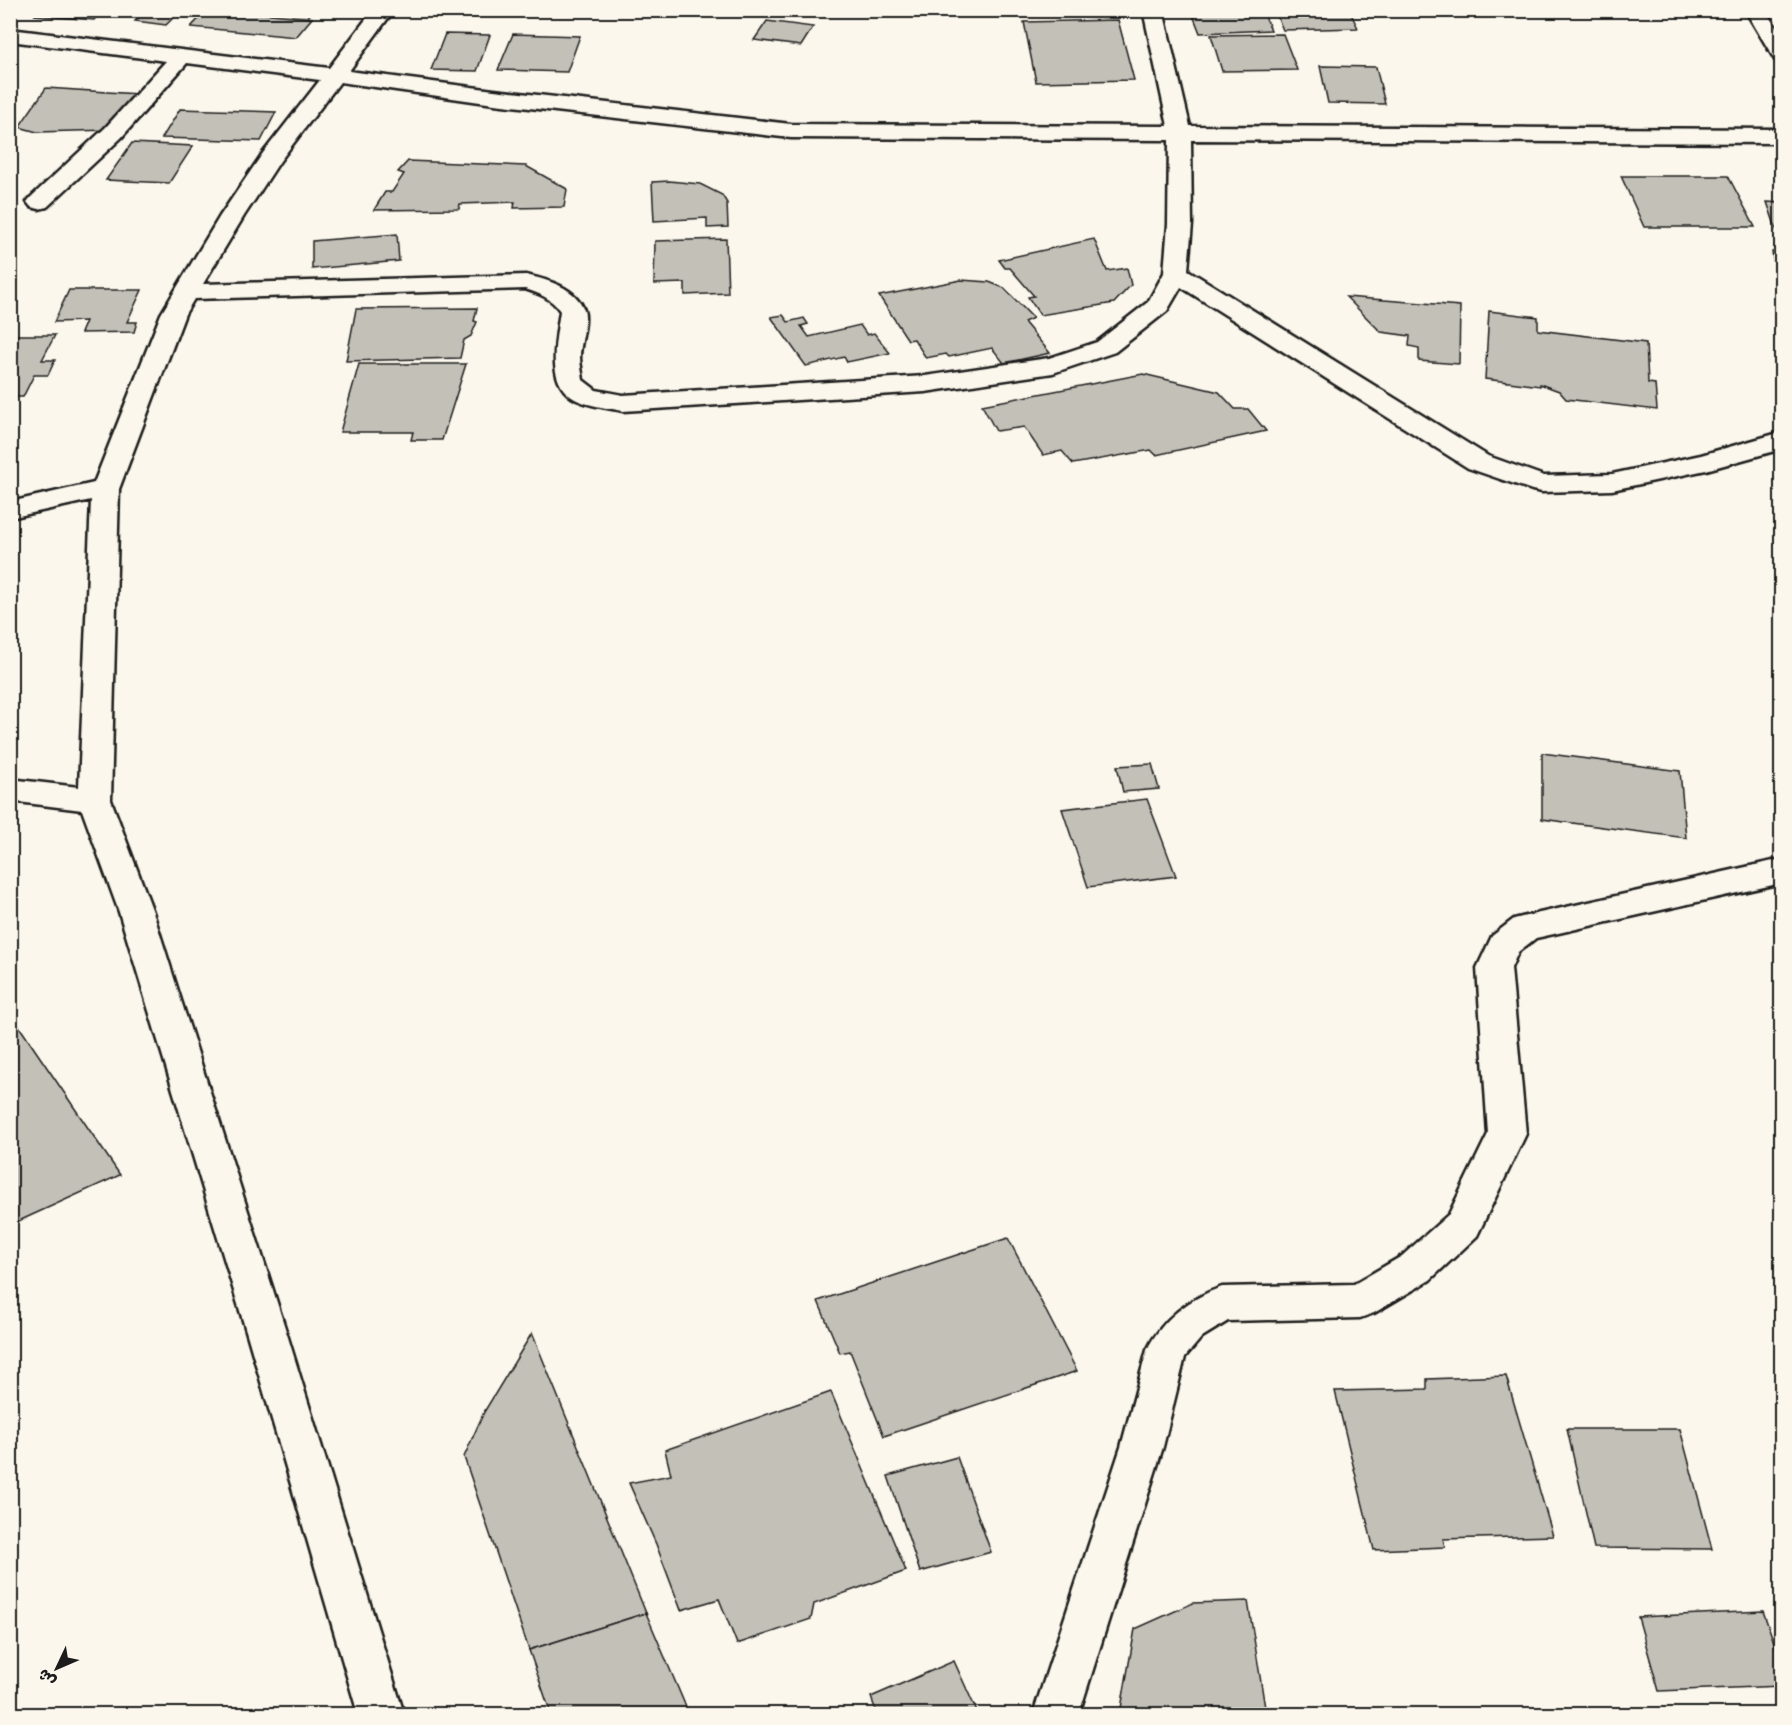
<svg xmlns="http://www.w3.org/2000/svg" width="1792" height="1725" font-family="Mynerve,'Playpen Sans Arabic',sans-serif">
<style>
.building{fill:#c3c0b8;stroke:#1c1c1c;stroke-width:1.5}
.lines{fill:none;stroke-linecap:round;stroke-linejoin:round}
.minor-casing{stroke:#1c1c1c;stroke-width:5}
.minor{fill:#fbf7ec;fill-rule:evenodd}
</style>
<rect width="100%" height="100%" fill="#fbf7ec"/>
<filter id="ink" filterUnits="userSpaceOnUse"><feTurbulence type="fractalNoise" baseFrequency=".0167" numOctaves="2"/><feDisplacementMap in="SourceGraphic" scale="12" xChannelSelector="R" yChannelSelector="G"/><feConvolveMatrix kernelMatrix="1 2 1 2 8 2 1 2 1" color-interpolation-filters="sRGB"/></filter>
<g filter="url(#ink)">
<g class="building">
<polygon points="39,10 102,10 94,20 35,15"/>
<polygon points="146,10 314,10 301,25 178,13 166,25 135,21"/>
<polygon points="207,10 228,10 312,18 296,37 191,27"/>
<polygon points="728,10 790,10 789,14 727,14"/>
<polygon points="1023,10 1104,10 1105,15 1024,16"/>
<polygon points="1191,10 1262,10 1271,30 1200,33"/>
<polygon points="1349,10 1358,28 1283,30 1275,11"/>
<polygon points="1118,20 1134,80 1036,82 1024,22"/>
<polygon points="767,21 813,27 801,46 754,40"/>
<polygon points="445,34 490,35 477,71 431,70"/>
<polygon points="513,34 580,36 567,72 498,70"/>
<polygon points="1283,34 1297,70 1222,71 1211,35"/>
<polygon points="1320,66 1376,67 1385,104 1328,103"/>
<polygon points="46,88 137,94 110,130 37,132 19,127"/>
<polygon points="180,109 276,112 261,141 162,138"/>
<polygon points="132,143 193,146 169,183 106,180"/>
<polygon points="408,161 526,166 567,189 564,207 514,208 515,202 460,204 459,209 374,210 385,192 392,192 404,174 398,172"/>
<polygon points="1621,176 1728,176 1755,227 1644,227"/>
<polygon points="669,181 700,184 722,195 727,203 728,227 707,228 707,218 654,221 652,182"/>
<polygon points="1767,202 1782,203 1782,243 1781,243"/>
<polygon points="397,234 399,261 312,269 312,241"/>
<polygon points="726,239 728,293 685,295 685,283 654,284 655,241"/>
<polygon points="1094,239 1107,271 1127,268 1131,285 1114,303 1040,315 1028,297 1034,296 1010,268 1005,268 999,260"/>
<polygon points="1772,252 1782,252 1782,305 1781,305"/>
<polygon points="961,280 989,282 1004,288 1033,318 1024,322 1050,353 1004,363 992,348 949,357 946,354 926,358 914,339 908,340 879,296"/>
<polygon points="69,290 142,290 127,322 137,322 134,332 81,333 86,321 54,322"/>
<polygon points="1346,297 1460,306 1459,364 1419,361 1419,348 1409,346 1410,336 1381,332"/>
<polygon points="477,308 474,321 477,322 471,336 464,340 460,358 346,361 356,309"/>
<polygon points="1489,311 1538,317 1538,330 1646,343 1648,383 1655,384 1657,410 1566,399 1559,391 1540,384 1540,386 1485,379"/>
<polygon points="783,315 788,322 804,318 808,324 801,326 809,337 860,325 867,335 874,333 890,353 847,362 844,357 806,366 771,317"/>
<polygon points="10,335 55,335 42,360 55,360 48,375 34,375 23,397 10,397"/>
<polygon points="359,364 466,364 442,440 411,440 413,432 340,432"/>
<polygon points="1143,374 1219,392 1235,409 1248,409 1266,431 1156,455 1151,450 1073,464 1062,451 1043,455 1024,427 996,431 982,405"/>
<polygon points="1542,753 1680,771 1686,838 1542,819"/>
<polygon points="1152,764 1159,789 1123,792 1117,766"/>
<polygon points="1147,799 1176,876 1088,887 1062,809"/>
<polygon points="10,1013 120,1175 10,1225"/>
<polygon points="1008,1238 1077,1371 884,1436 850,1351 840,1353 818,1301"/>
<polygon points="532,1333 646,1613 529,1650 464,1457 484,1412"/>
<polygon points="1506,1376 1553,1536 1443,1539 1445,1547 1374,1550 1335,1391 1427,1389 1427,1379"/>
<polygon points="831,1392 906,1571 814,1604 811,1619 737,1644 719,1599 681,1610 656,1544 629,1483 671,1475 665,1450"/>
<polygon points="1567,1429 1680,1429 1712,1549 1594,1548"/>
<polygon points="957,1457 991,1552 920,1572 888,1476"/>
<polygon points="1248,1601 1266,1714 1120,1714 1135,1629 1193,1603"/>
<polygon points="1763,1611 1782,1665 1782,1686 1659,1691 1638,1617"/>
<polygon points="646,1613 689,1714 551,1714 529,1650"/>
<polygon points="954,1661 978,1714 877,1714 871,1697"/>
</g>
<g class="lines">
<defs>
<g id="minor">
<path d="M373,10H394L349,71L494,90L791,124L1168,126L1143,10H1163L1190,126L1782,129V143L1191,140L1192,224L1188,270L1488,456L1544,476L1612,474L1701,455L1782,432V449L1706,470L1612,490L1542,492L1532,490L1468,468L1181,287L1167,311L1115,352L1053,373L925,392L623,411C609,408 595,407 582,402C543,389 556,341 560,311C552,298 538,293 525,289L194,299L185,314L119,489L111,800L153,912L287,1334L404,1714H358L247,1334L119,912L82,810L10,801V779L79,787L91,500L10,518V502L94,483L161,314L220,216L263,153L320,80L187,63L121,138L47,207L39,209L31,207L27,202L31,197L105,128L166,61L10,41V29L329,68ZM340,82L494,104L791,138L1169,140L1168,224L1164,273L1148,302L1097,342L1049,358L925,376L623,395L596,390L583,380C582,372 580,364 580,357C580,343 588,323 584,310C576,287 547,280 526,275L203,284L244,216L280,161Z"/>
<polygon points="1745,10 1765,10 1782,37 1782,62 1775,60"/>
<path d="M1782,859V883L1536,938L1518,952L1511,968L1526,1134L1477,1236L1430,1280L1374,1313L1360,1318L1228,1321L1202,1337L1185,1357L1163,1447L1079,1714H1033L1121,1447L1147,1350C1162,1319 1190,1298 1222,1287L1354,1284L1402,1256L1449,1214L1488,1134L1477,968L1492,936L1514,919L1526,916Z"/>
</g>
</defs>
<use href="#minor" class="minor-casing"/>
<use href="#minor" class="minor"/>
</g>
</g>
<rect width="1792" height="1725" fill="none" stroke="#fbf7ec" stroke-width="36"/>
<rect x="18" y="18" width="1756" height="1689" fill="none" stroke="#1c1c1c" stroke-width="2" filter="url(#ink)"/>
<g transform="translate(57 1668) rotate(226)" stroke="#fbf7ec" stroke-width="4.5" paint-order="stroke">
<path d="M0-4.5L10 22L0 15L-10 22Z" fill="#1c1c1c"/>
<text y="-9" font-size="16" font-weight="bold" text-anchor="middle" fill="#1c1c1c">ش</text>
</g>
</svg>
